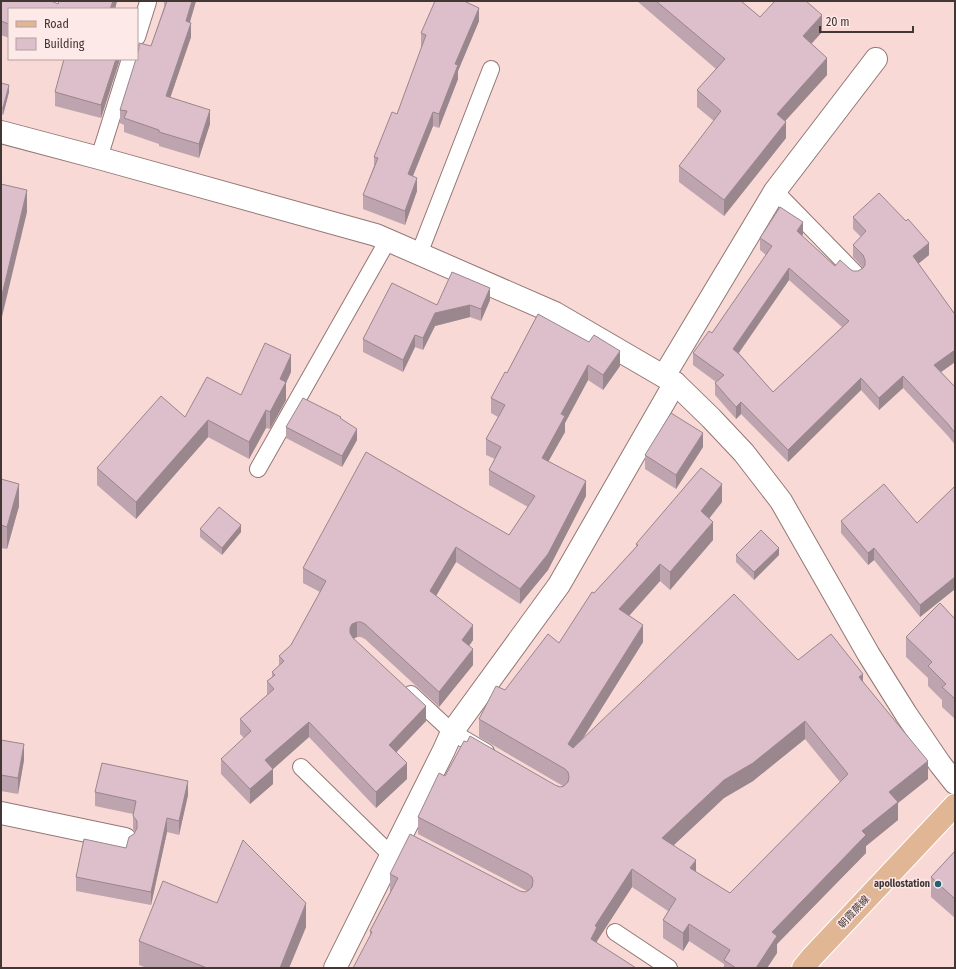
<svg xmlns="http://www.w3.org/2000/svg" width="956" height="969" font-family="'Fira Sans Condensed','Noto Sans JP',sans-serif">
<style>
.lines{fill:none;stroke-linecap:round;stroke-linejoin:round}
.service-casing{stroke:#937774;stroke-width:18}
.minor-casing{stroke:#937774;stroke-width:24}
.tertiary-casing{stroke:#937774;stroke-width:24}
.primary-casing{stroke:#fff;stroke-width:24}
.service{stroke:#fff;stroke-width:16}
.minor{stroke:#fff;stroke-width:22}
.tertiary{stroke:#fff;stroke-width:22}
.primary{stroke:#e0b694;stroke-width:22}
.wall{fill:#bda4ae;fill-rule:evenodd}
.shaded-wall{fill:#9a868d}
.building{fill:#dcbfca;stroke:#9a868d;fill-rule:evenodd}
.poi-dot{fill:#216277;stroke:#fde9e7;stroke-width:1.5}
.labels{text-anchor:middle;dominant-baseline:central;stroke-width:3;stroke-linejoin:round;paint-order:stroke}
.poi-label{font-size:10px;font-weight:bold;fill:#433736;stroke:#fde9e7;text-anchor:end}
.street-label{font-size:10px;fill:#433736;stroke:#fde9e7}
</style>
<rect width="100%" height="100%" fill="#f8d9d5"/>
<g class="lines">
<defs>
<g id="service">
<polyline points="137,37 148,2"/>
<polyline points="99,158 130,59"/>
<polyline points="775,191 856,274"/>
<polyline points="419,254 491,69"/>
<polyline points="258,469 388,240"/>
<polyline points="411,694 452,732 486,752"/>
<polyline points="301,767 391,855"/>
<polyline points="615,932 669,968"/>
</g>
<g id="minor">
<polyline points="664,376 775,191 876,59"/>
<polyline points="1,813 125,839"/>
<polyline points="335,968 444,750 452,732 559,585 675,383"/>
</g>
<polyline id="tertiary" points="1,132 99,158 376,235 555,313 675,383 711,418 744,453 781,501 869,655 906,714 940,764 955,783"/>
<polyline id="primary" points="803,968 812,957 955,805"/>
</defs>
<use href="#service" class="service-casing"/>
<use href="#minor" class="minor-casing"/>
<use href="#tertiary" class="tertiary-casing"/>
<use href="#primary" class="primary-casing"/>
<use href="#service" class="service"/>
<use href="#minor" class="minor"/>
<use href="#tertiary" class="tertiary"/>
<use href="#primary" class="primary"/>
</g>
<g class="wall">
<polygon points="1,1 58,4 117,1 115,9 9,9 9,38 1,35"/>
<polygon points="164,1 196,1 190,22 191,37 170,98 210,124 199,158 159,146 159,144 124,132 124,125 120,123 120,110 151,46 164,7"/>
<polygon points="637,1 741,1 760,17 822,32 811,44 827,75 785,121 786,138 724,216 679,182 679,166 714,121 697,107 697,90 716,69"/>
<polygon points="479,21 458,71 458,79 439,128 433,126 413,176 417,191 405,225 363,209 363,195 374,166 374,157 397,114 422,47 421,47 421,33"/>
<polygon points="120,59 101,118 55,106 55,92"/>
<polygon points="1,83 9,92 3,115 1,114"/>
<path d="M853,217L929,255L918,264L954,313L955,312V362L941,372L955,387V445L948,436L903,388L879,410L861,390L788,462L741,414L736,419L715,395V383L716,382L693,365V353L712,333L766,255L760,250V238L803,234L802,236L835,266L850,269L853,271H858L863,268L853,257V245L861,237L853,229ZM789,280L842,327L773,392L739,353Z"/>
<polygon points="490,300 481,321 470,317 435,326 423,350 415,347 403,372 363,352 363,339 437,305"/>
<polygon points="538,314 620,366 603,390 588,380 565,423 565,432 548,461 586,496 548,570 520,604 456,562 436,596 473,640 469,646 473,665 439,707 365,639 361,637 357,637 353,639 426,721 396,752 407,779 376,808 309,737 273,769 273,784 250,804 221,774 221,759 244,738 240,734 240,719 267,695 267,681 272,678 272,672 279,666 279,656 291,645 320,592 303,583 303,568 509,535 528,507 489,485 489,470 495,459 486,455 486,439 498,417 491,413 491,398 507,373"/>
<polygon points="291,372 286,383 286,400 270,429 266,428 249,459 208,437 136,519 97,485 97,468 185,417 241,395"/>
<polygon points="341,419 357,440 342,467 286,438 286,427"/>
<polygon points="703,447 676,489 645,469 645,455"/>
<polygon points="1,479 19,506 7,549 1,548"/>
<polygon points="955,486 955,589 920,617 874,560 868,565 841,533 841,521 917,523"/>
<path d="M722,502L709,518L713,540L670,590L660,581L629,616L643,642L582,740L798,660L863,682L928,779L898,803V820L866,846V853L777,944V953L767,968H724V964L689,941L683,951L663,938V920L668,911L632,887L597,941L370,936V931L390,892V874L525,892L527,891L418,834V817L445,776L555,785L560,787L563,786L479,737V719L505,690L559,643L594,593L636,547V544ZM805,739L840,782L730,893L696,872L674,845L724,798L753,781Z"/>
<polygon points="200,529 241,532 222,555 200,537"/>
<polygon points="736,555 779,555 754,580 736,562"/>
<polygon points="955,619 955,719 942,707 942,700 928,686 928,678 906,657 906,637"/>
<polygon points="1,740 24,760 18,794 1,791"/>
<polygon points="95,792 188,795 179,835 167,832 151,905 76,891 76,877 126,848 135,832 133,829 133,814 95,806"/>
<polygon points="955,851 955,918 931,897 931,877"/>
<polygon points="217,903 306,927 289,968 147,968 139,965 139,941"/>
</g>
<g class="shaded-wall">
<polygon points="113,1 117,1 115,9 110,9"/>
<polygon points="192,1 196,1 186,35 186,21"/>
<polygon points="479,8 479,21 458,71 458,79 439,128 439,114 455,64"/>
<polygon points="822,15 822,32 803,53 803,36"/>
<polygon points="191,23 191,37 166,110 166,96"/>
<polygon points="827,58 827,75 777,130 777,114"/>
<polygon points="116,59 120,59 101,118 101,105"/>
<polygon points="9,85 9,92 3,115 3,108"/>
<polygon points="210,110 210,124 199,158 199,144"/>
<polygon points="433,112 433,126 408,188 408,174"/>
<polygon points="786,122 786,138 724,216 724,200"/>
<polygon points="417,178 417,191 405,225 405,211"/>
<polygon points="27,190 27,212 1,321 1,299"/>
<polygon points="803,222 803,234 797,243 797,231"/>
<polygon points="929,243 929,255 913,268 913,256"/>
<polygon points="789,268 789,280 733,361 733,349"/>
<polygon points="490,288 490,300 481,321 481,309"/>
<polygon points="470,305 470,317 435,326 423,350 423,338 435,313"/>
<polygon points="415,335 415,347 403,372 403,360"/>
<polygon points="955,350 955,362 934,377 934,365"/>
<polygon points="620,351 620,366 603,390 603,375"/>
<polygon points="291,355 291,372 286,383 286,400 270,429 270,412 280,379"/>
<polygon points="588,365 588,380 565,423 565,432 542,473 542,458 561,414"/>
<polygon points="903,376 903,388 879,410 879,398"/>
<polygon points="861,378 861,390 788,462 788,450"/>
<polygon points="741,402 741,414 736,419 736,407"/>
<polygon points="266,410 266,428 249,459 249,442"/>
<polygon points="208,420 208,437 136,519 136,502"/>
<polygon points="357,429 357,440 342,467 342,456"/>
<polygon points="703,433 703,447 676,489 676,475"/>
<polygon points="586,481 586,496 548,570 520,604 520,589"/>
<polygon points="19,484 19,506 7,549 7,527"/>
<polygon points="722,484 722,502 701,529 701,511"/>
<polygon points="713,522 713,540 670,590 670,572"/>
<polygon points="241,525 241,532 222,555 222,548"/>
<polygon points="456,547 456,562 430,606 430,591"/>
<polygon points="779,548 779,555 754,580 754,572"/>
<polygon points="874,548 874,560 868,565 868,553"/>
<polygon points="660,564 660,581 619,627 619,609"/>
<polygon points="955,577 955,589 920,617 920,605"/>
<polygon points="357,622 357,637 352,639 350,644 350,628 352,624"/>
<polygon points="473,625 473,640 462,656 462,640"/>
<polygon points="643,625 643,642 568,762 568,744"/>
<polygon points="473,649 473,665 439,707 439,692"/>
<polygon points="863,674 863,691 859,677"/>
<polygon points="426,706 426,721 389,760 389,745"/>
<polygon points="805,721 805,739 753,781 724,798 662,856 662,838 724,780"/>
<polygon points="309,722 309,737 273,769 273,784 250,804 250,789 265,760"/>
<polygon points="24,744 24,760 18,794 18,778"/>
<polygon points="928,761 928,779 898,803 898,820 866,846 866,853 777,944 777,953 767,968 756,968 772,932 889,792"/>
<polygon points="407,763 407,779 376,808 376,792"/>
<polygon points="188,781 188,795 179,835 179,821"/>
<polygon points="167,818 167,832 151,905 151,892"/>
<polygon points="696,860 696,878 690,868"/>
<polygon points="632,869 632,887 597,941 597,945 591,939 595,926"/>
<polygon points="306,903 306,927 289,968 280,968"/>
<polygon points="689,924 689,941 683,951 683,933"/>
</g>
<g class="building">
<polygon points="1,1 51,1 58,4 59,1 113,1 110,9 9,9 9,24 1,21"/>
<polygon points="167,1 192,1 186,21 191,23 166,96 210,110 199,144 159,132 159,130 124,118 127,111 120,110 136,59 137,59 137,55 139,48 139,43 151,46"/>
<polygon points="435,1 464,1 479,8 455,64 458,65 439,114 433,112 408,174 417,178 405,211 363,195 378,158 374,157 392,112 397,114 426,35 421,33"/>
<polygon points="656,1 741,1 760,17 775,1 806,1 822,15 803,36 827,58 777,114 786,122 724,200 679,166 721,111 697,90 725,59"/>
<polygon points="64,59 116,59 101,105 55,92"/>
<polygon points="1,83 9,85 3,108 1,107"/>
<polygon points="1,184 27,190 1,299"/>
<path d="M879,193L906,221L908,219L929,243L913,256L954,313L955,312V350L934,365L955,387V433L948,424L903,376L879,398L861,378L788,450L741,402L736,407L715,383L724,375L693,353L709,331L712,333L772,246L760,238L780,207L803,222L797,231L835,266L840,260L850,269L853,271H858L863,268L865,265V260L863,255L853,245L866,231L853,217ZM789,268L849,321L773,392L739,354L733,349Z"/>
<polygon points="452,272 490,288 481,309 470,305 435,313 423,338 415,335 403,360 363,339 392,283 437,305"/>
<polygon points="538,314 589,342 594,335 620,351 603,375 588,365 561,414 565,416 542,458 586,481 548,554 520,589 456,547 430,591 473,625 462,640 473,649 439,692 365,624 361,622 357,622 352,624 350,628 350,633 353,638 426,706 389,745 407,763 376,792 309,722 265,760 273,769 250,789 221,759 251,731 240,719 274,689 267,681 275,675 272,672 284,661 279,656 291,645 326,581 303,568 366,452 509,535 535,496 489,470 501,447 486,439 505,405 491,398 505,372 507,373"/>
<polygon points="265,343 291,355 280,379 286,382 270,412 266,410 249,442 208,420 136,502 97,468 161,396 185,417 207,377 241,395"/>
<polygon points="303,398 341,417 340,418 357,429 342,456 286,427"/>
<polygon points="671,413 703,433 676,475 645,455"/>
<path d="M701,468L722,484L701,511L713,522L670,572L660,564L619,609L643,625L568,744L573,748L734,594L798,660L831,634L863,674L859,677L928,761L889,792L898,802L862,831L866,835L772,932L777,936L756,968H736L724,960L730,950L689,924L683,933L663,920L676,899L632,869L595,926L597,927L591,939L636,968H353L372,932L370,931L398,878L390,874L410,834L520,891L525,892L529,890L532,887L533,881L532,877L528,874L418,817L439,773L445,776L464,741L467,742L470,736L555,785L560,787L564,786L568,782L569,777L568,772L565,769L479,719L496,686L505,690L548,634L559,643L592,592L594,593L638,545L636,544ZM805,721L848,774L730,893L690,868L696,860L662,838L724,780L753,763Z"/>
<polygon points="1,479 19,484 7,527 1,525"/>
<polygon points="884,484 917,523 955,486 955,577 920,605 874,548 868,553 841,521"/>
<polygon points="219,507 241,525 222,548 200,529"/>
<polygon points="761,530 779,548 754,572 736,555"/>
<polygon points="940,603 955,619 955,699 942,687 946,684 928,666 932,662 906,637"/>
<polygon points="1,740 24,744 18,778 1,775"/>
<polygon points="102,763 188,781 179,821 167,818 151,892 76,877 84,839 126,848 129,837 134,834 137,828 137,821 133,816 136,801 95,792"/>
<polygon points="243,840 306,903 280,968 207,968 139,941 163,881 217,903"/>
<polygon points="955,851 955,899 931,877"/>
</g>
<circle class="poi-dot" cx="938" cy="884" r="4"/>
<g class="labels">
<g class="poi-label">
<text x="930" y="884">apollostation</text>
</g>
<g class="street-label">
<text transform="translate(854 912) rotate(-47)">朝霞蕨線</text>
</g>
</g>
<rect width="956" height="969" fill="none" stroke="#433736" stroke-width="4"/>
<rect x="8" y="8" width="130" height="52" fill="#fde9e7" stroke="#b3a2a0"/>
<rect x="16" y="21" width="20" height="6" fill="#e0b694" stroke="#b3a2a0"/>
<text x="44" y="28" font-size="12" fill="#433736">Road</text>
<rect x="16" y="38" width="20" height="12" fill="#dcbfca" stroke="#b3a2a0"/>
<text x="44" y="48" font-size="12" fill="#433736">Building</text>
<path d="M820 26v6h93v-6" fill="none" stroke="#433736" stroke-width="2"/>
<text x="826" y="26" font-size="12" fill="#433736" stroke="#fde9e7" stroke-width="3" paint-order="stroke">20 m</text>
</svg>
